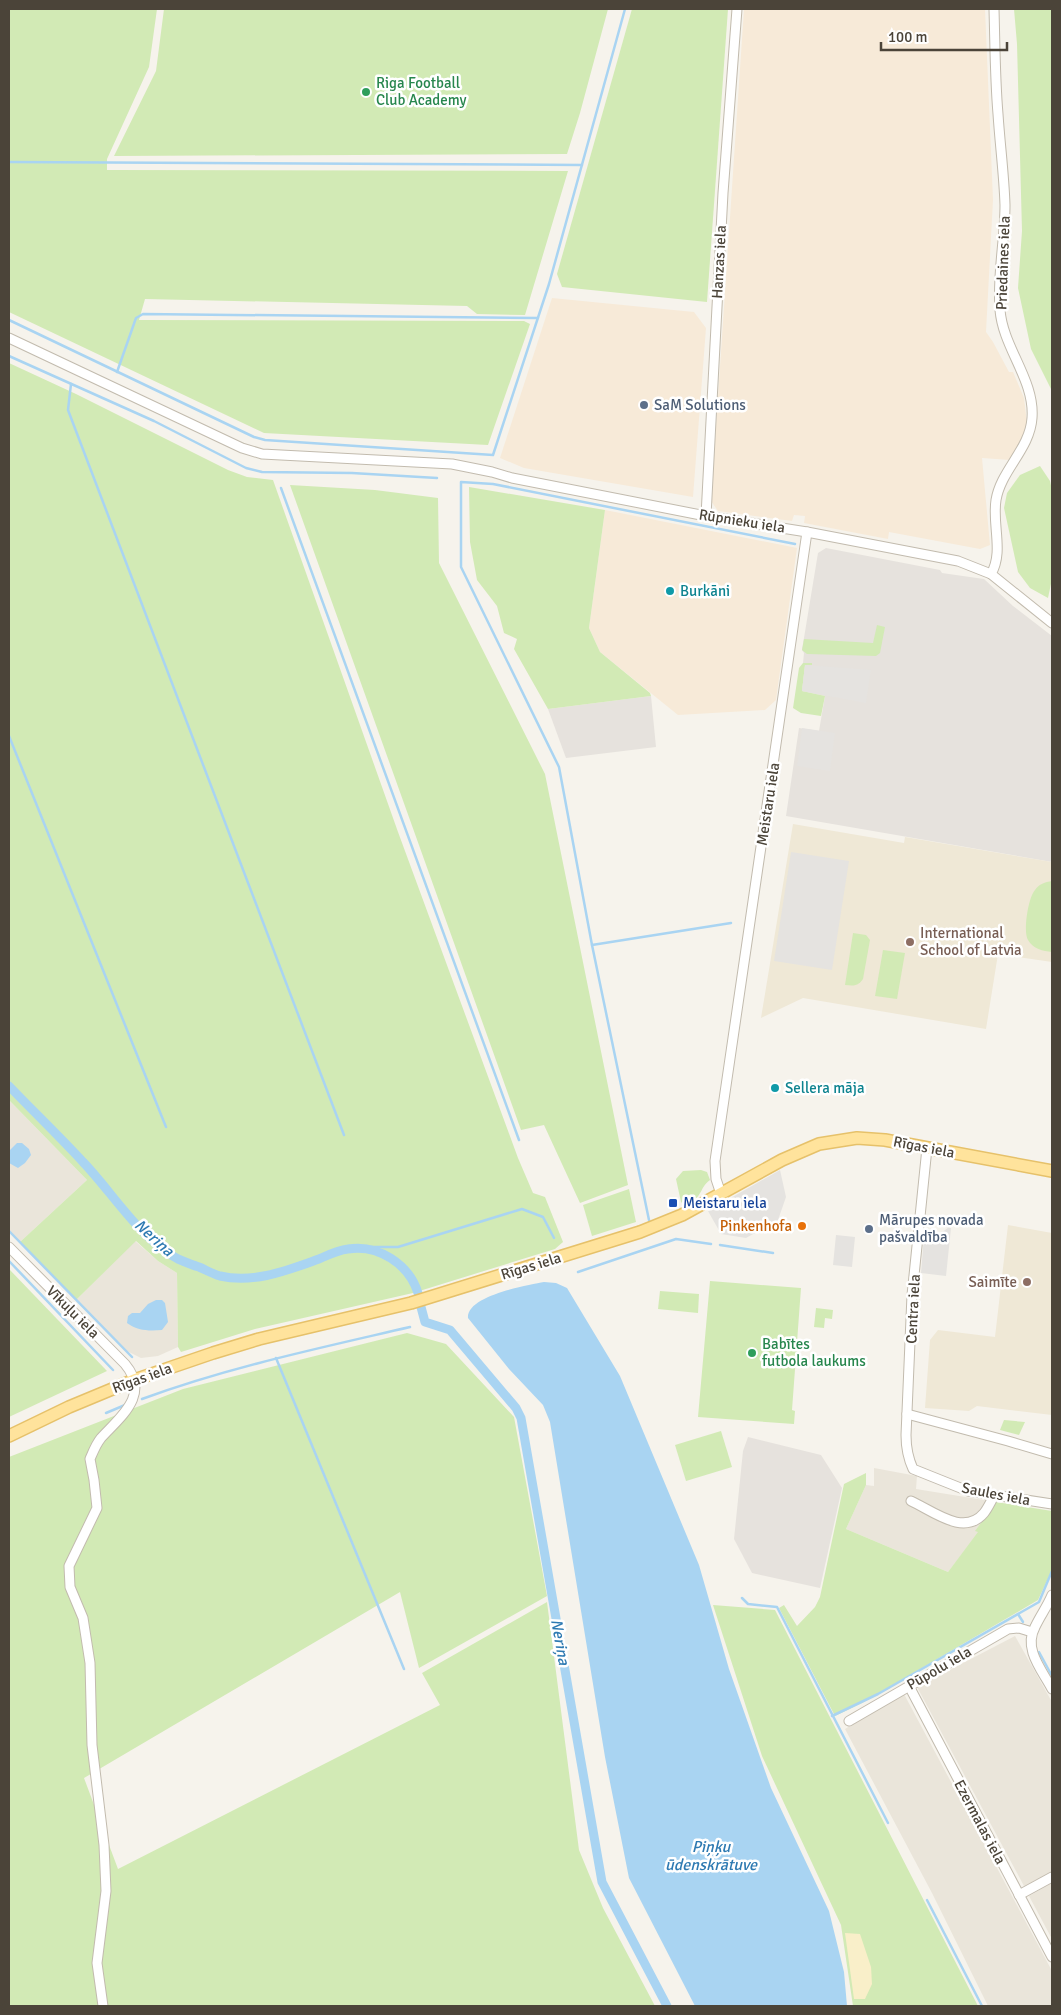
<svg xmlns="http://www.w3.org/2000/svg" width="1061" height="2015" font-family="Signika,sans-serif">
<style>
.residential{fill:#eae5da}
.commercial{fill:#f7ead8}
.industrial{fill:#e6e2dd}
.education{fill:#efe8d6}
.green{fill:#d2eab5}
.sand{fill:#f9efc9}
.parking{fill:#e5e3e0}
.water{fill:#a9d4f2}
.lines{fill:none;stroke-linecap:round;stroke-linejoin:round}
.stream{stroke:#a9d4f2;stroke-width:2.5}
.canal{stroke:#a9d4f2;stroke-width:9}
.minor-casing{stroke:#c2bbae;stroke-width:11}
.major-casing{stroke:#e6c16a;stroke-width:14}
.minor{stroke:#fff;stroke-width:9}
.major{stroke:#ffe39c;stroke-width:11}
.leisure-dot{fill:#2e9e5b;stroke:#fff;stroke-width:2}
.service-dot{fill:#5c6f8a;stroke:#fff;stroke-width:2}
.culture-dot{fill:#0f9aa8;stroke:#fff;stroke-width:2}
.education-dot{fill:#8d6e63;stroke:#fff;stroke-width:2}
.transit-dot{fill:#1a4fb4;stroke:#fff;stroke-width:2}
.food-dot{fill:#e8710a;stroke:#fff;stroke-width:2}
.labels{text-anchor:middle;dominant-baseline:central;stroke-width:5;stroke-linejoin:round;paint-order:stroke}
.leisure-label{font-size:15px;fill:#27864d;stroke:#fff;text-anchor:start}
.street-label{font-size:15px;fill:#4b4439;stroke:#fff}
.service-label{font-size:15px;fill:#4e5e75;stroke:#fff;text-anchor:start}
.culture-label{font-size:15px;fill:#0d838f;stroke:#fff;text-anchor:start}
.education-label{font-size:15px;fill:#785e54;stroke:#fff;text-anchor:start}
.transit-label{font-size:15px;fill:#164399;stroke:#fff;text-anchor:start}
.food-label{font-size:15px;fill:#c56008;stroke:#fff;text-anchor:end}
.water-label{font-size:16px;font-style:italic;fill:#2e7ab2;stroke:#fff}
</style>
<rect width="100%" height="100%" fill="#f6f3ec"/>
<g class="residential">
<polygon points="9,1100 87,1180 20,1242 9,1231"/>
<polygon points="135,1241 158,1261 177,1273 178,1347 158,1356 141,1358 125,1350 76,1300"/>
<polygon points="874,1468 917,1476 916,1489 996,1502 976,1530 979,1532 948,1572 846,1529 866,1485 874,1486"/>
<polygon points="1015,1636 1052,1702 1052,1872 1024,1886 917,1687"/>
<polygon points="904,1694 1052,1971 1052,2006 988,2006 932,1893 845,1729"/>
<polygon points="1052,1883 1052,1939 1029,1896"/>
</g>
<g class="commercial">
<polygon points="744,9 985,9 993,200 986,332 993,342 1009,372 1013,372 1024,398 1027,423 1022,439 1010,460 982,458 990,545 980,549 889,532 888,539 804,523 805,516 794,515 792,521 718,511 711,501"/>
<polygon points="552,298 694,312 706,328 693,497 524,468 500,458"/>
<polygon points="605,510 797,548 776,700 765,710 678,715 600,652 589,628"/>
</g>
<g class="industrial">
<polygon points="826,548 940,570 942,573 984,579 1013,606 1052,636 1052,862 786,816 799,728 819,731 825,696 802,691 805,665 812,664 811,663 803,663 804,653 802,650 818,553"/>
<polygon points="651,696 656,747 566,758 548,709"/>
<polygon points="748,1437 821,1455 842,1488 820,1588 752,1573 734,1539 743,1451"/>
</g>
<g class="education">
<polygon points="793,824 904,843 905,837 1052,862 1052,962 998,954 986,1029 803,998 761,1018"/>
<polygon points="1008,1225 1052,1233 1052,1415 977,1406 969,1411 925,1408 930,1340 938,1330 995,1337"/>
</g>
<g class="green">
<polygon points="9,9 157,9 149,67 107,159 107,170 568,171 525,315 477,314 467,306 145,299 139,320 524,321 530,324 488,445 264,433 9,312"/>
<polygon points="164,9 608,9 580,113 567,154 114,156 156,71"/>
<polygon points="632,9 728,9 707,302 562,287 557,274"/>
<polygon points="1014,9 1052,9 1052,391 1031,349 1018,288 1022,231 1017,44"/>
<polygon points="9,363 76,394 228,470 247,477 273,480 398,832 518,1158 533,1193 545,1197 563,1242 555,1249 413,1293 255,1329 181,1352 178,1347 177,1273 158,1261 136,1241 76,1300 20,1242 87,1180 9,1100"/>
<polygon points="1040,466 1050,481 1052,490 1052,579 1048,598 1030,588 1018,572 1004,508 1007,493 1020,475"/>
<polygon points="290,485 375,490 438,498 439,563 545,774 628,1185 580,1203 544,1125 521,1130"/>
<polygon points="469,487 605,510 589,628 600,652 650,693 651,696 548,709 514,649 517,639 504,633 497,606 477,580 470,542"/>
<polygon points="877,625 885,627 880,653 876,656 807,654 802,650 804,639 873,643"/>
<polygon points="803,663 812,663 812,665 805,665 802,691 825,696 821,716 801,713 793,708 799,668"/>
<path d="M1052,881V952C1043,951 1033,949 1028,940C1023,931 1028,898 1035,890C1039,884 1045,882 1052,881Z"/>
<path d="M853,933L866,935L870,940L863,979C858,986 854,986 845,985Z"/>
<polygon points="883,950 905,953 897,999 875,996"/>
<path d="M701,1170L707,1172L710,1180C699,1188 704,1196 686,1206L681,1202L676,1179L683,1171Z"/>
<polygon points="629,1189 636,1222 592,1236 583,1205"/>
<polygon points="9,1269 107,1371 9,1417"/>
<polygon points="710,1281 801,1288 792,1410 795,1411 794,1424 698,1417"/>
<polygon points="660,1291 699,1294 698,1313 658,1309"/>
<polygon points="816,1308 833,1310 832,1319 825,1318 824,1328 814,1327"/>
<polygon points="407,1333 446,1344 514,1417 547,1596 419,1668 400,1592 84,1778 118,1869 440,1705 422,1673 547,1602 579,1850 603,1908 655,2006 9,2006 9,1457 183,1389"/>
<polygon points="1004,1420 1025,1422 1019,1435 1000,1430"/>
<polygon points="721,1431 732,1467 686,1481 675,1445"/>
<polygon points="866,1473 866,1485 846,1529 948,1572 978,1532 975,1531 996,1502 1052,1511 1052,1570 1038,1600 862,1703 835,1716 779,1608 784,1605 797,1626 815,1607 820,1597 844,1484"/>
<polygon points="713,1605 775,1610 978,2006 853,2006 841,1925 762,1756"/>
</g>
<polygon class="sand" points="845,1933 860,1934 871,1967 872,1984 865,1999 854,1999"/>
<g class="parking">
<polygon points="805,665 871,670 866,703 802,691"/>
<polygon points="802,728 835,733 830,771 797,766"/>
<polygon points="791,852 849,861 832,970 774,961"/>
<polygon points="780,1170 786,1197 778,1220 746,1238 721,1234 708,1211"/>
<polygon points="949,1227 951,1228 946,1276 921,1273 924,1236 940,1234"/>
<polygon points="836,1235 855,1237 852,1267 833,1265"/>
</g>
<g class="water">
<polygon points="17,1143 22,1143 29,1149 31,1155 25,1163 18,1168 9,1163 9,1151"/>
<path d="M544,1282L556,1283L567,1288L620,1376L699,1565L729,1669L771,1788L829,1911L844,1972L847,2006H695L629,1878L605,1757L550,1422L543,1405L509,1369L468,1318C466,1296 527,1285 544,1282Z"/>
<path d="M156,1300H162L165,1303L168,1322L162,1330C149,1331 138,1331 127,1323L128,1316L132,1313H140L148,1304Z"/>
</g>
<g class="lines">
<g class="stream">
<polyline points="9,162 582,165"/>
<polyline points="9,320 254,437 265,440 493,455 549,284 625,9"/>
<polyline points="9,356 154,421 246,468 262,472 352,473 437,478"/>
<polyline points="117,372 136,318 143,314 538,318"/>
<polyline points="71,384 68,410 344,1135"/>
<polyline points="281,488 519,1140"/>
<polyline points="9,736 166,1127"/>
<polyline points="592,945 731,923"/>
<polyline points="649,1220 592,945 559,767 461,567 461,482 493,484 795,544"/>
<polyline points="9,1231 132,1357"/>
<polyline points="720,1245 773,1253"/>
<polyline points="363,1247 398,1247 522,1209 543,1217 554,1238"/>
<polyline points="9,1261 113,1370"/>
<polyline points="578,1272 676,1239 711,1244"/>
<polyline points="276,1358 404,1669"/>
<path d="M142,1399C229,1367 320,1348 410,1327"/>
<polyline points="106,1413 125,1405"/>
<polyline points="742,1598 748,1604 777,1607 888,1823"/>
<polyline points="1018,1614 1023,1622"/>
<polyline points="1039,1652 1052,1676"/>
<polyline points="832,1716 878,1694 1039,1602 1052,1571"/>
<polyline points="927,1900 982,2006"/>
</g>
<g class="canal">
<path d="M9,1086C34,1112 59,1136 83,1162C112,1192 140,1239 178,1259C185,1262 192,1265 199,1267C206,1270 213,1274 220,1276C254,1284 288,1270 319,1259C328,1255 338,1250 348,1249C378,1244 409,1264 418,1293"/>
<polyline points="421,1307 425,1322 450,1330 516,1408 521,1418 602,1882 667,2006"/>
</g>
<defs>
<g id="minor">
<polyline points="9,338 242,448 262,454 452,464 492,472 512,478 706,516 807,532 958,561 991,574 1052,623"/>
<polyline points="706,516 723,193 737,9"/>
<path d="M991,574C1004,552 992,525 996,500C1001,470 1030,449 1032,418C1035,380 1003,348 1000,310C997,276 1005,240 1005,205C1004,174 1000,145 998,114C995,79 995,44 994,9"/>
<path d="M927,1148L912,1295L906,1435C906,1448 908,1458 913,1469L968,1491L1052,1504"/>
<polyline points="721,1194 716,1179 715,1161 807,532"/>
<path d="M9,1247L125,1364C151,1395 120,1417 101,1438C96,1444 93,1452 90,1459L94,1480L97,1508L69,1566L70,1587L83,1618L90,1663L92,1745L104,1845L106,1891L97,1963L103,2006"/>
<polyline points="907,1414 1008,1441 1052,1454"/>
<path d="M911,1501C933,1511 964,1537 984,1513C988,1508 991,1501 994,1496"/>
<path d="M1052,1595C1047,1607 1040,1616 1035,1627C1023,1649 1042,1670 1052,1689"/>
<polyline points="909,1686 1052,1957"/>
<polyline points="849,1721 1008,1629 1019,1628 1032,1632"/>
<polyline points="1019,1895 1052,1877"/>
</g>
<polyline id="major" points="9,1436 69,1407 134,1380 213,1353 259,1339 411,1303 640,1232 682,1215 782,1160 819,1144 857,1138 885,1140 1052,1171"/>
</defs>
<use href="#minor" class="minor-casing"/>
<use href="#major" class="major-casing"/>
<use href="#minor" class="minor"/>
<use href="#major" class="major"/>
</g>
<g class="leisure-dot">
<circle cx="366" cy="92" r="5"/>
<circle cx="752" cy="1353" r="5"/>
</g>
<g class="service-dot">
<circle cx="644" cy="405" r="5"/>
<circle cx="869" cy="1229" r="5"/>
</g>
<g class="culture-dot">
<circle cx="670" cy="591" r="5"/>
<circle cx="775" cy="1088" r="5"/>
</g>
<g class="education-dot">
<circle cx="910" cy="942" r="5"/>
<circle cx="1027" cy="1282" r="5"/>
</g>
<rect class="transit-dot" x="668" y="1198" width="10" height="10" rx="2.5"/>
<circle class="food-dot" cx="802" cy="1226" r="5"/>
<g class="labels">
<g class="leisure-label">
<text x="376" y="83">Riga Football<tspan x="376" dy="17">Club Academy</tspan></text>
<text x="762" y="1344">Babītes<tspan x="762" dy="17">futbola laukums</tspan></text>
</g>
<g class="street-label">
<text transform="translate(719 262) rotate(-87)">Hanzas iela</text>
<text transform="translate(1003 263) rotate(-88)">Priedaines iela</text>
<text transform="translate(742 521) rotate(9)">Rūpnieku iela</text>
<text transform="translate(768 804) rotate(-81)">Meistaru iela</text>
<text transform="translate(924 1147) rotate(11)">Rīgas iela</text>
<text transform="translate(531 1266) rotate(-17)">Rīgas iela</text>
<text transform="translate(913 1309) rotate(-87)">Centra iela</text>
<text transform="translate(73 1312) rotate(45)">Vīkuļu iela</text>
<text transform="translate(142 1378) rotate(-20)">Rīgas iela</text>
<text transform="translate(996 1494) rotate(11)">Saules iela</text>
<text transform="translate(939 1668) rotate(-30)">Pūpolu iela</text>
<text transform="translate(980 1822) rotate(62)">Ezermalas iela</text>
</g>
<g class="service-label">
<text x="654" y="405">SaM Solutions</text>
<text x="879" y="1220">Mārupes novada<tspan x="879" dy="17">pašvaldība</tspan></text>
</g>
<g class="culture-label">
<text x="680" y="591">Burkāni</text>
<text x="785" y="1088">Sellera māja</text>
</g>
<g class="education-label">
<text x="920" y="933">International<tspan x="920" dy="17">School of Latvia</tspan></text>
<text x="1017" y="1282" text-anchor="end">Saimīte</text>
</g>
<g class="transit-label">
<text x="683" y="1203">Meistaru iela</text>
</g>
<g class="food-label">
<text x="792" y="1226">Pinkenhofa</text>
</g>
<g class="water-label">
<text transform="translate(154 1238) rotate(42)">Neriņa</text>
<text transform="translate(560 1642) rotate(80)">Neriņa</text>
<text x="711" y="1847">Piņķu<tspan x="711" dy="18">ūdenskrātuve</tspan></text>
</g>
</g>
<rect width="1061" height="2015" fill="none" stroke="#4b4439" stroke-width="20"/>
<path d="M881 42v8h126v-8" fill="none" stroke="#4b4439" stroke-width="2.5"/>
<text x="888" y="42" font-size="15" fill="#4b4439" stroke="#ffffff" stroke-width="4" paint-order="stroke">100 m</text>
</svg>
